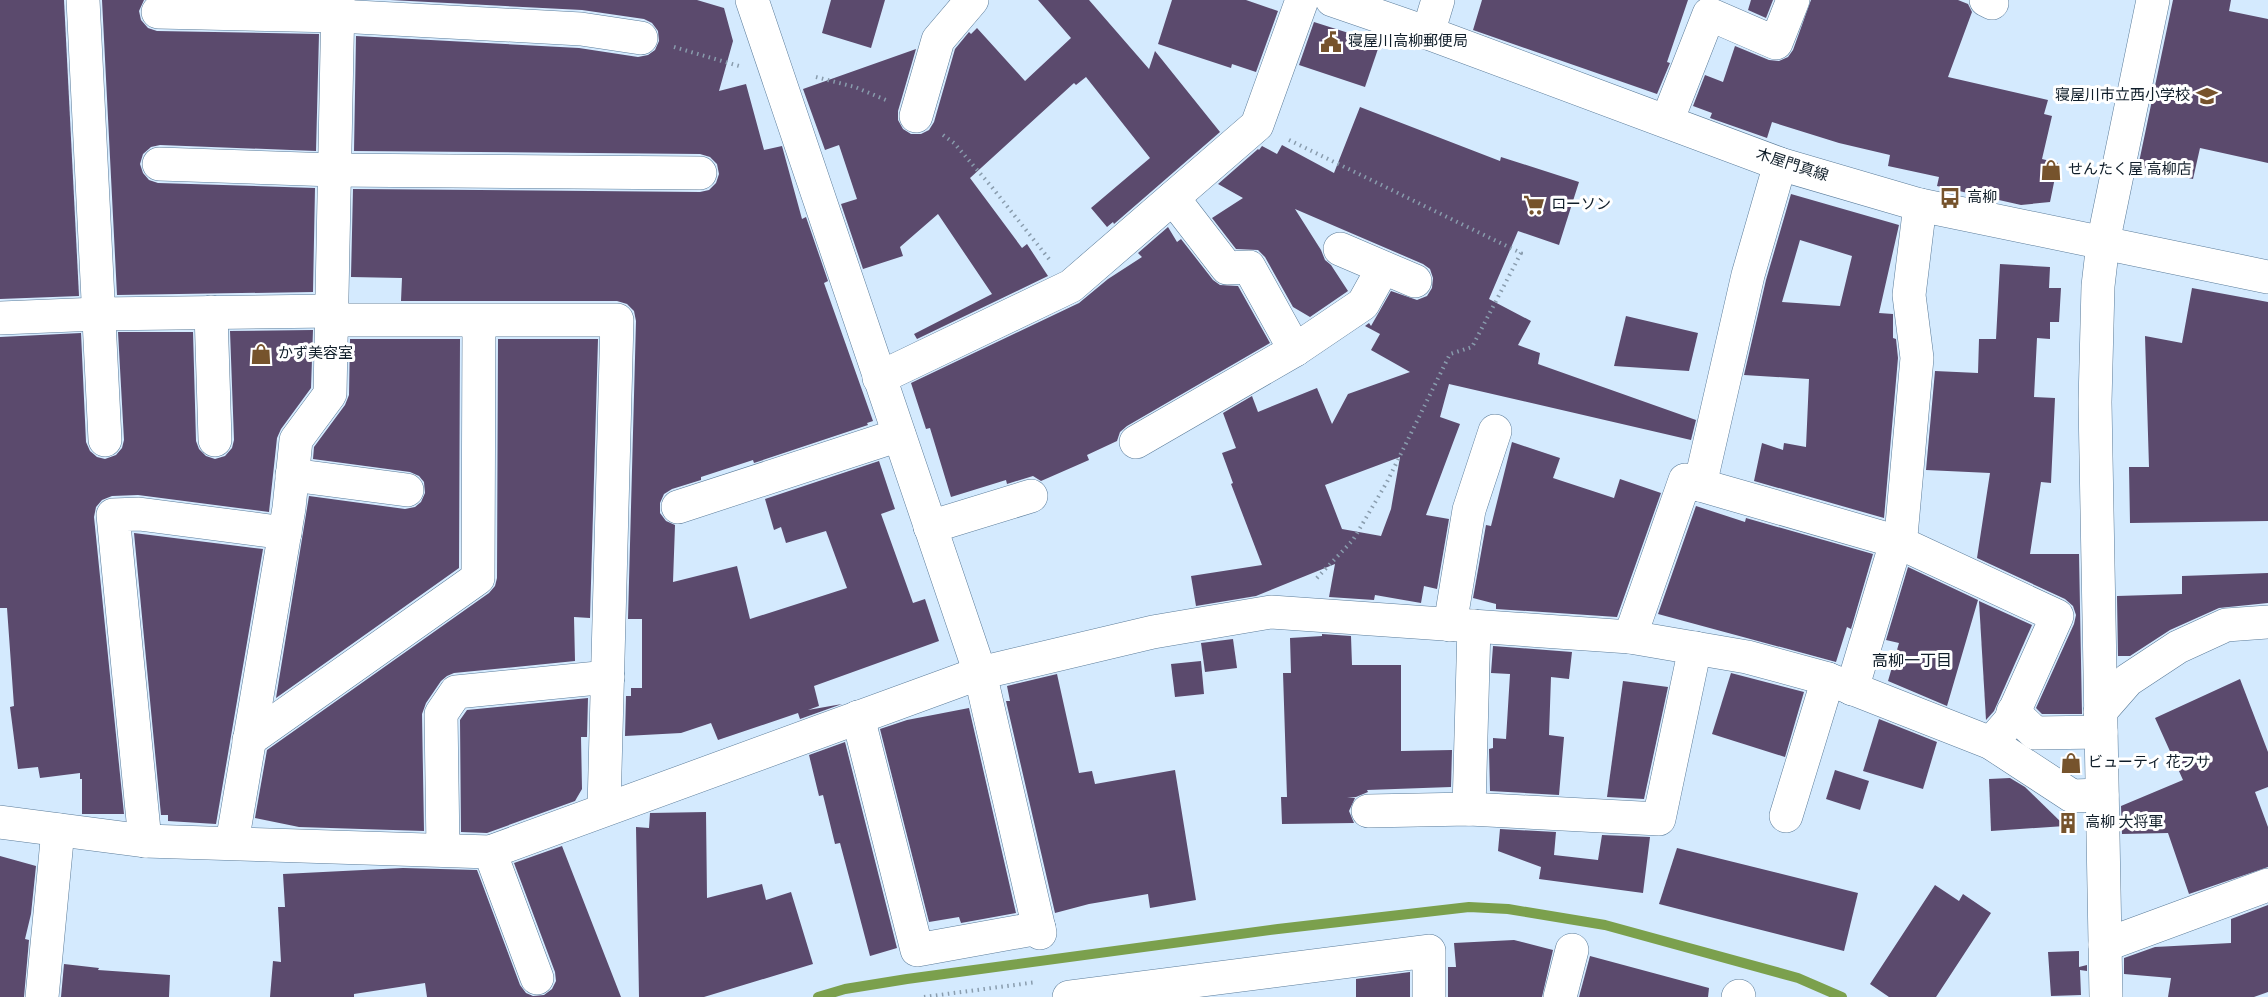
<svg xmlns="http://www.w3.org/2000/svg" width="2268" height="997" font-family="Overpass,'Noto Sans JP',sans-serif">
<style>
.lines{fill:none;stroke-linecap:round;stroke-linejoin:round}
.stream{stroke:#7ba04d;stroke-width:10}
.building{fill:#5b4a6d;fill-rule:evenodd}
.minor-casing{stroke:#5b7c9a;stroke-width:34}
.major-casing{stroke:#5b7c9a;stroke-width:34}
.path{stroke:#899cad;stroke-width:4;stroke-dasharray:1.5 4.5;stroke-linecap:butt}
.minor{stroke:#fff;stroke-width:33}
.major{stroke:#fff;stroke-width:33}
.labels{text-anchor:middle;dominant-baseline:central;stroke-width:6;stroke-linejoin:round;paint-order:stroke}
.poi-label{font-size:15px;fill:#0f1d29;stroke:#fff;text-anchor:start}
.street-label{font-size:15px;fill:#0f1d29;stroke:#fff}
.neighbourhood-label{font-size:16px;fill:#0f1d29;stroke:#fff}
</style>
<rect width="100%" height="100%" fill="#d4eafe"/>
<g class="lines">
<polyline class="stream" points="818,997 845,989 907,979 1278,929 1469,907 1508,909 1605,925 1798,978 1842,997"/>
</g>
<g class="building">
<polygon points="0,0 64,0 79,296 0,299"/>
<polygon points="102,0 144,0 139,11 141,20 148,28 157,31 319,34 316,151 160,145 151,147 143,154 140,164 143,173 149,180 158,183 315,188 313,292 117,295"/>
<polygon points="390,0 697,0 724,8 733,41 719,91 746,84 764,150 782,146 802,219 806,217 828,281 824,283 873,421 867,423 868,425 754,463 753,460 701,477 701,480 672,489 664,494 660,503 660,513 666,521 675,525 673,582 737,566 750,619 847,588 826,531 786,543 781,527 774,530 765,499 879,461 895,509 881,514 913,603 925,599 939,641 814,686 819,706 808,710 842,704 800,719 798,713 718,740 711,723 681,733 625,736 626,696 631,696 631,688 642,688 642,619 628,619 636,321 634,311 627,304 617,301 401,301 402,278 351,277 353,189 700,192 709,190 716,183 719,174 717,164 710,157 700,154 354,151 356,36 579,48 638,57 648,55 655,50 659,41 658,31 652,23 644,19 582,10"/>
<polygon points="831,0 885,0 871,48 822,33"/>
<polygon points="1038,0 1089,0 1149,69 1155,51 1220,132 1114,224 1113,222 1107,227 1091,208 1150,158 1086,77 1076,85 1074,83 970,178 1022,248 1027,244 1048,276 917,339 914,334 992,294 938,214 900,247 903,256 863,269 841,204 857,199 839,145 825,150 803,89 916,49 898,111 898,120 903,129 911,134 921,134 929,130 934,122 955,49 969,32 971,34 977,28 1025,81 1071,38"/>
<polygon points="1172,0 1246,0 1278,11 1256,72 1232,64 1231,68 1158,44"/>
<polygon points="1482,0 1688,0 1667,62 1670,63 1657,94 1473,30"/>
<polygon points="1751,0 1773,0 1766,18 1748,10"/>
<polygon points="1811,0 1958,0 1968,4 1972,12 1948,77 2048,100 2044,114 2052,116 2042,159 2058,163 2050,202 2021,205 1937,186 1939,177 1888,166 1890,155 1839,143 1772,122 1767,138 1710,118 1712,113 1693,106 1705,75 1723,82 1735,46 1769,60 1779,61 1788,57 1793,50"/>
<polygon points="2173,0 2231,0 2229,11 2268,19 2268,163 2200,148 2193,179 2138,167"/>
<polygon points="1314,22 1380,43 1365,87 1299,65"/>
<path d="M1360,107L1500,161L1501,157L1579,182L1559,245L1518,231L1489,299L1531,321L1518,345L1540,353L1538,364L1696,420L1691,440L1449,384L1440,417L1460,424L1426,515L1449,519L1437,589L1424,586L1421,603L1375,595L1374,600L1329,597L1335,564L1256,596L1196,606L1191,576L1262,565L1231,484L1233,483L1222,453L1236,448L1223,413L1252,396L1258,412L1317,388L1332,424L1348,394L1410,372L1371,350L1380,334L1365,326L1369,323L1371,326L1391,291L1417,300L1427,296L1432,288L1433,278L1430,269L1423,264L1295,209L1321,250L1325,260L1331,265L1348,291L1310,317L1293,307L1265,257L1258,250L1236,249L1212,218L1243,198L1218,184L1258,149L1259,150L1262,146L1277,154L1282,145L1334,173ZM1400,457L1391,509L1381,536L1342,529L1325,485Z"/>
<path d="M1791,194L1899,225L1879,313L1893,314V338L1896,339L1898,358L1884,518L1754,481L1762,443L1783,450L1784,443L1806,447L1809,379L1744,375L1766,280ZM1800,240L1852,256L1840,306L1782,302Z"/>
<polygon points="1168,227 1177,242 1181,239 1213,280 1220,285 1238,286 1270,343 1127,426 1120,432 1117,441 1087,455 1089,460 1041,481 1033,476 1007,484 1006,480 951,497 930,428 926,429 911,383 1079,303 1108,279 1142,257 1138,253"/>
<polygon points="2000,264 2050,267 2049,288 2061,288 2059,322 2050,322 2050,339 2037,338 2034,397 2055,398 2051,483 2041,482 2030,554 2079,554 2082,714 2042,714 2036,708 2074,624 2076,615 2073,606 2065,599 1977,558 1990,473 1926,470 1935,371 1978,373 1979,339 1996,339"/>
<polygon points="2192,288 2268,302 2268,521 2130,523 2129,467 2149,467 2145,336 2182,343"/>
<polygon points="1626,316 1698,333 1689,371 1614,366"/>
<polygon points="313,330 311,388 281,429 277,438 269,512 138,495 112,496 102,500 96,507 94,517 124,814 82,814 82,779 80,779 80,773 40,778 38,767 18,769 10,707 14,706 7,608 0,608 0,337 81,333 86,442 90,451 97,457 105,459 116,455 122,448 124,440 118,332 193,332 196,441 199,449 206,456 215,459 225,456 232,448 234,440 230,331"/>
<polygon points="350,339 460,339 459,568 276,698 309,496 405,509 415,507 421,502 425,493 424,482 419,476 410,472 313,459 314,447 345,405 349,395"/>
<polygon points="498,339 598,339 590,618 574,617 575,661 454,673 447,676 441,681 426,703 422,714 424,831 299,827 255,818 267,750 489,593 495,586 497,578"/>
<polygon points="1512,442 1560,458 1553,478 1614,498 1620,479 1661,493 1617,617 1496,609 1496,604 1473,598 1486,525 1491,526"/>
<polygon points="1696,506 1745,522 1746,518 1873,554 1851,629 1847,627 1836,662 1658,614"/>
<polygon points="134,533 263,549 216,824 168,821 168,815 161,815"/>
<polygon points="1908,567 1978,600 1947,706 1888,681 1899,643 1886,640"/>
<polygon points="2268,573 2268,603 2219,608 2170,630 2130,656 2118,656 2117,596 2182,594 2182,576"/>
<polygon points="1979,601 2032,625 1994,711 1986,720"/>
<polygon points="1322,634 1351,636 1352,665 1401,665 1401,751 1452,750 1451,787 1367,790 1368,792 1356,797 1347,798 1355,798 1349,811 1354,823 1282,824 1281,797 1287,797 1283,673 1291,673 1290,638 1322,636"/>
<polygon points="1233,639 1237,668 1205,672 1201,643"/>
<polygon points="1493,646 1572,652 1569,679 1551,677 1549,735 1564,737 1559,795 1490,791 1489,749 1493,748 1493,738 1506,739 1510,674 1491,673"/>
<polygon points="1201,661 1204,694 1175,697 1171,664"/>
<polygon points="1731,673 1804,692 1785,757 1712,734"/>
<polygon points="1057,674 1079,773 1092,771 1095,784 1175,770 1196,900 1150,908 1148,894 1089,904 1055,913 1006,701 1010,701 1007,686"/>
<polygon points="2240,679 2268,752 2268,787 2255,792 2268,827 2268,867 2189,894 2168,833 2122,834 2121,806 2183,780 2155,718"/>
<polygon points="1623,681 1668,687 1644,799 1607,797"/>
<polygon points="588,698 587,737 581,737 582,789 575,801 487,833 461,832 460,720 467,710"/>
<polygon points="969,708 1016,913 961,923 959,917 929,922 880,729 907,720"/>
<polygon points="1879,719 1937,742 1923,789 1863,771"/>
<polygon points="845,742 897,948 870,956 840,843 835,844 823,795 819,796 809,755"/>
<polygon points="1835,770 1869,781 1860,810 1826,799"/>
<polygon points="2010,778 2025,787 2065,826 1991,831 1989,779"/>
<polygon points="706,812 707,898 762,884 766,900 791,892 813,964 704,997 639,997 636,827 649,828 650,813"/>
<polygon points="1500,829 1556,832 1554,855 1598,860 1602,835 1650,837 1643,893 1539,879 1541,867 1498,851"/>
<polygon points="562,846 621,997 427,997 425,983 354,994 354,997 270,997 273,961 281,962 278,907 285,907 283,874 403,868 477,870 520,985 526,993 533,996 544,995 552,989 556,981 555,972 514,863"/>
<polygon points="1677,848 1858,893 1844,951 1659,904"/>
<polygon points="0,856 36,866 31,914 25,939 29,940 24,997 0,997"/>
<polygon points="1935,885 1959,901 1963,894 1991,913 1936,997 1889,997 1870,984"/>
<polygon points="2268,905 2268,992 2254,997 2168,997 2171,978 2124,974 2124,958 2155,947 2231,943 2231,919"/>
<polygon points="1514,940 1553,950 1542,997 1448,997 1448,967 1456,967 1454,943"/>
<polygon points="2079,951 2079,967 2087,965 2087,971 2080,970 2081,995 2051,996 2048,952"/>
<polygon points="1590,956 1709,988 1708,997 1579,997"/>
<polygon points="64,964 99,968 98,970 170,975 169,997 61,997"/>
<polygon points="1410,972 1410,997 1356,997 1356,979"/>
</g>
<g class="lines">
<defs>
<g id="minor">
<polyline points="83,0 105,440"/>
<polyline points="752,0 980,673 1040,933"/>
<polyline points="1986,0 1992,3"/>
<polyline points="158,12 338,16 581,29 641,38"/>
<polyline points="1428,33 1438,0"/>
<polyline points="916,116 938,40 972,0"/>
<polyline points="1667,121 1709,14 1776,43 1793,0"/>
<polyline points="159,164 334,170 700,173"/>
<polyline points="1173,198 1227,268 1249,267 1295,350"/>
<polyline points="1340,249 1415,281"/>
<polyline points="211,312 215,440"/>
<polyline points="0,318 98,314 331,311"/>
<polyline points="331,320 617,320 604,808"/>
<polyline points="879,378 1071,286 1257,125 1302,0"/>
<polyline points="1136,442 1295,350 1363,304 1383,268"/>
<polyline points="292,475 407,490"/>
<polyline points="1700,485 1898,542 2057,616 2010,721 1991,743"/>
<polyline points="678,507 899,435"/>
<polyline points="930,527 1031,496"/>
<polyline points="1450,625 1469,510 1495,431"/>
<polyline points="1630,637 1685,480 1700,485 1748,275 1780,164"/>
<polyline points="1852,689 1895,546 1901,536 1917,358 1909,295 1920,205"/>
<polyline points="2013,712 2035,733 2101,732"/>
<polyline points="2100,712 2128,680 2178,647 2226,625 2268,622"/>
<polyline points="858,717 917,950 1039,928"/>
<polyline points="249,740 478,578 479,321"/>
<polyline points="1469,809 1474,626"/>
<polyline points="1368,811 1469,809 1659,819 1695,648"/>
<polyline points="1786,816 1828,679"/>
<polyline points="0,822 145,841 490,852 980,673 1153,632 1271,612 1630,637 1747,657 1828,679 1991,743 2072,796 2102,795"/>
<polyline points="145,841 113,515 139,514 285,533"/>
<polyline points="232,843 289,508 296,440 330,394 338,0"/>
<polyline points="443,850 441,714 456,692 608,677"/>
<polyline points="490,852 537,978"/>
<polyline points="2105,945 2268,885"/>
<polyline points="42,997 58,830"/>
<polyline points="1069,997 1429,951 1429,997"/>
<polyline points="1560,997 1572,950"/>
<polyline points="1738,997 1739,996"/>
<polyline points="2106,997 2095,402 2098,286 2103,243 2153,0"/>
</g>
<polyline id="major" points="1332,0 1428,33 1780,164 1920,205 2268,277"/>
</defs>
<use href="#minor" class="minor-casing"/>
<use href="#major" class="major-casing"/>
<g class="path">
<polyline points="674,47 739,66"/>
<polyline points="816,77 855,87 886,100"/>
<polyline points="943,135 954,143 991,186 1049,259"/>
<polyline points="1289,140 1521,253 1472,347 1450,354 1387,482 1353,540 1315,580"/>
<polyline points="924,997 1037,982"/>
</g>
<use href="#minor" class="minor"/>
<use href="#major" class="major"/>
</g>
<defs>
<symbol id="civic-bare" viewBox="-9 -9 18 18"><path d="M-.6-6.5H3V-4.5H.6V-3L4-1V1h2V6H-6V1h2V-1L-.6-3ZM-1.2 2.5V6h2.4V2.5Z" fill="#76532c" stroke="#fff" stroke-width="2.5" paint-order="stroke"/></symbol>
<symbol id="school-bare" viewBox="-9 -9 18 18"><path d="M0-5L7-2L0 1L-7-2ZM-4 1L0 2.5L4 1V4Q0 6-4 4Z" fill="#76532c" stroke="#fff" stroke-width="2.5" paint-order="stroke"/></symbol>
<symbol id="shop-bare" viewBox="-9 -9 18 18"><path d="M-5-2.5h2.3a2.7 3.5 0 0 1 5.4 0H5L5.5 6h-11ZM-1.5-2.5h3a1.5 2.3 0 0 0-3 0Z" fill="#76532c" stroke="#fff" stroke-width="2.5" paint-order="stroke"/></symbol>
<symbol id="bus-bare" viewBox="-9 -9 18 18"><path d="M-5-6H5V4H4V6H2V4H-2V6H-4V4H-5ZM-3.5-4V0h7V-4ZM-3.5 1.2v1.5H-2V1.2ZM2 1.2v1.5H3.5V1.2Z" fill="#76532c" stroke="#fff" stroke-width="2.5" paint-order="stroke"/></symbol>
<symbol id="supermarket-bare" viewBox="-9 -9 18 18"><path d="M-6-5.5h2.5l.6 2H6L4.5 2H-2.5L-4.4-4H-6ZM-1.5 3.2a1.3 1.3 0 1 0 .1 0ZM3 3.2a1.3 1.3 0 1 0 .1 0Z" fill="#76532c" stroke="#fff" stroke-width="2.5" paint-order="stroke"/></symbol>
<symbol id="building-bare" viewBox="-9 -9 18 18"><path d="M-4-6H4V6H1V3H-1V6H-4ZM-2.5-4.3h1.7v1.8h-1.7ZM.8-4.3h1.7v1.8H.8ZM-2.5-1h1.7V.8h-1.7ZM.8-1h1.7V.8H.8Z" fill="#76532c" stroke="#fff" stroke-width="2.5" paint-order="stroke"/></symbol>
</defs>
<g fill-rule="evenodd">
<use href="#civic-bare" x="1316" y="27" width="30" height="30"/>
<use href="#school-bare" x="2192" y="81" width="30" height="30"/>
<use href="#shop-bare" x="2036" y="155" width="30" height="30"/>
<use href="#bus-bare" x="1935" y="183" width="30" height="30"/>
<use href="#supermarket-bare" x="1519" y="190" width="30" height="30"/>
<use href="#shop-bare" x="246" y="339" width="30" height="30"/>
<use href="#shop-bare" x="2056" y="748" width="30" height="30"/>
<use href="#building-bare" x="2053" y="808" width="30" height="30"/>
</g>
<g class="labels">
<g class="poi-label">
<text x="1348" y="42">寝屋川高柳郵便局</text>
<text x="2190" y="96" text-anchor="end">寝屋川市立西小学校</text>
<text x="2068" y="170">せんたく屋 高柳店</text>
<text x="1967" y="198">高柳</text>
<text x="1551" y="205">ローソン</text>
<text x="278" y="354">かず美容室</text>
<text x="2088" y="763">ビューティ 花フサ</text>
<text x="2085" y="823">高柳 大将軍</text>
</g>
<g class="street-label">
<text transform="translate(1792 166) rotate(18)">木屋門真線</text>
</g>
<g class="neighbourhood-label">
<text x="1912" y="662">高柳一丁目</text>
</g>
</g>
</svg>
